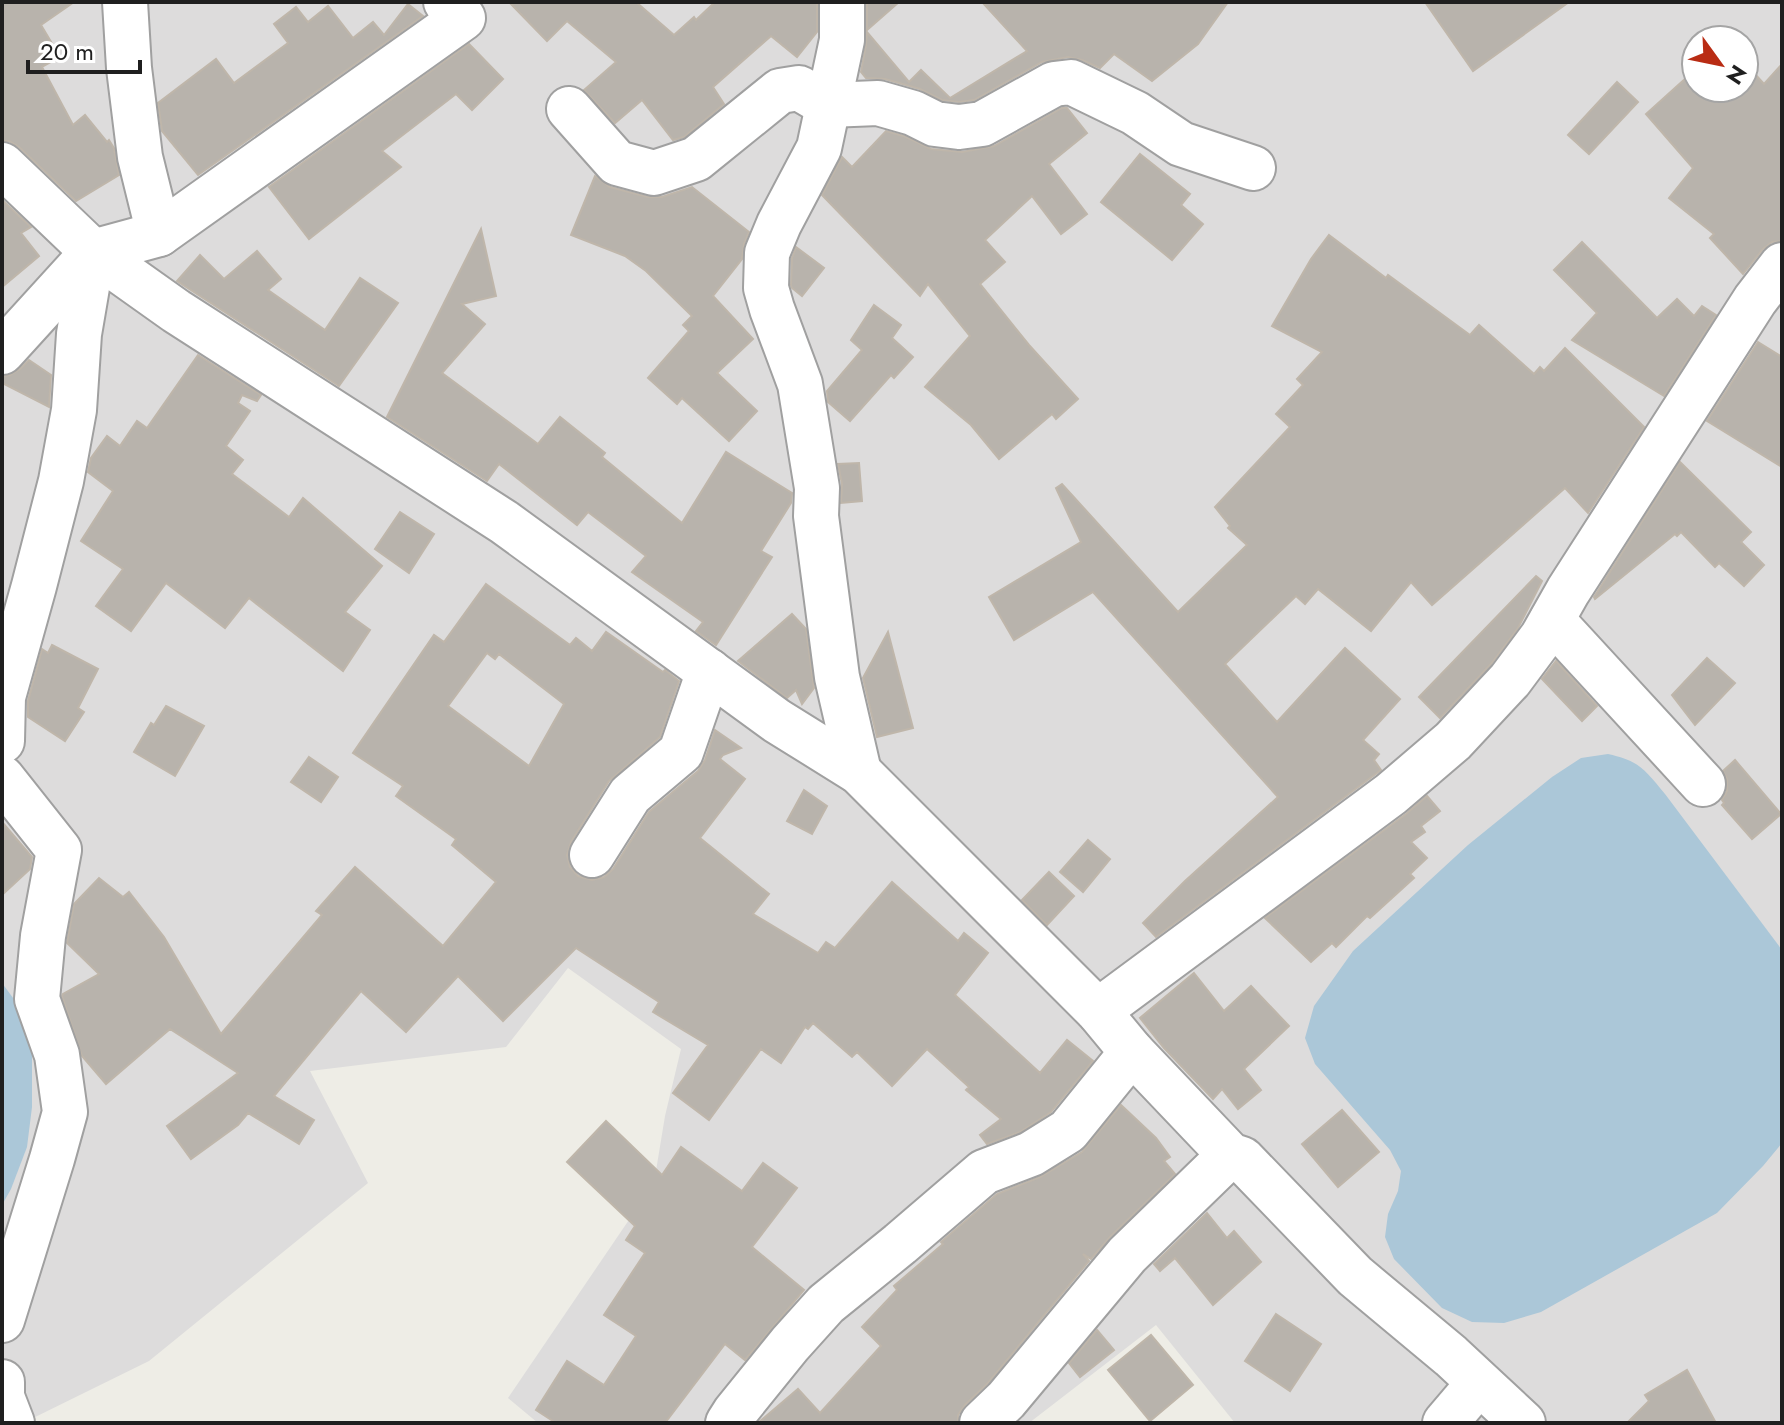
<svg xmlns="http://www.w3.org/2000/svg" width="1784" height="1425" font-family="Jost,sans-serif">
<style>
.residential{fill:#dddcdc;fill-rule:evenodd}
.water{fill:#abc7d8}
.building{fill:#b8b3ac;stroke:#bfb6aa;stroke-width:2;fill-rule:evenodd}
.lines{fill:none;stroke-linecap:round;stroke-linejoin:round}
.minor-casing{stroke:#a0a0a0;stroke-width:48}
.minor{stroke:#fff;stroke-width:44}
</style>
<rect width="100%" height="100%" fill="#eeede6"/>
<path class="residential" d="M2,2H1782V1423H1235L1156,1325L1029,1423H538L508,1398L654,1183L665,1116L681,1049L568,968L506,1047L310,1071L368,1183L149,1361L23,1423H2ZM1696,40H1744V88H1696Z"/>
<g class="water">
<path d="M1608,754C1640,761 1645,770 1665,794L1782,950V1143L1763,1166L1717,1213L1541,1312L1504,1323L1472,1322L1442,1308L1394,1259L1385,1237L1388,1214L1398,1191L1401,1171L1390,1150L1315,1064L1305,1038L1314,1006L1353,951L1468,845L1552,777L1581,758Z"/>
<polygon points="2,983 16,1002 32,1052 32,1107 27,1147 11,1189 2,1205"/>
</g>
<g class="building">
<polygon points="2,2 74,2 41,25 60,57 42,67 73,125 85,115 107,142 109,140 114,148 119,175 76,201 19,147 9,141 2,141"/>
<polygon points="509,2 636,2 674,35 694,17 696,20 715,2 817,2 817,32 797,57 771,36 713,87 724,104 684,137 673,140 642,100 615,123 584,90 616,62 567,21 547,41"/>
<polygon points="867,2 899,2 867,30"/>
<polygon points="982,2 1228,2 1198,44 1152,81 1114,54 1100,68 1082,60 1068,57 1042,62 974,100 959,102 942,100 920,89 885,79 866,78 861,72 866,45 867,32 909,82 921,70 950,98 1027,51"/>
<polygon points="1425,2 1569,2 1473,71"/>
<polygon points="408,4 423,16 198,175 162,131 158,103 216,59 234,83 288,43 274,24 296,7 308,22 328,6 353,38 373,22 384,35"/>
<polygon points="469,44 503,79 472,110 456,94 382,151 401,167 309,239 269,187"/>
<polygon points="1744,62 1764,84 1782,64 1782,241 1772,242 1763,249 1743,274 1710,238 1714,234 1669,198 1693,168 1646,114 1696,69 1696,88 1744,88"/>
<polygon points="1617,82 1638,102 1589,154 1568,135"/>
<polygon points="1062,108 1067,108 1087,133 1049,164 1087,214 1061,234 1032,196 985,240 1005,262 980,284 1029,345 1078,399 1056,419 1052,414 999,459 971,425 925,387 970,336 928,284 920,296 822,195 842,157 852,167 886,131 904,136 931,149 962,152 994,146"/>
<polygon points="1140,154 1190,194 1181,205 1203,224 1172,260 1101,202"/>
<polygon points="595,176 610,187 648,197 662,197 692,187 749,232 744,244 742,259 713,296 753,339 717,373 757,411 729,441 682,398 677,404 648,378 689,331 683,325 692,316 646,271 625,256 571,235"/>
<polygon points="2,200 31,227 21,233 39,256 2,287"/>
<polygon points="481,229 496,296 462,304 485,324 442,373 538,444 560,417 605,453 602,457 682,523 726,452 792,493 791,503 761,551 772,557 716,645 696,631 703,622 632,572 646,556 588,512 577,525 499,464 487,481 387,417"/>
<polygon points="1329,235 1386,278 1388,275 1470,335 1479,325 1534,374 1540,367 1544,371 1565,348 1644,427 1588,513 1565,488 1432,605 1411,582 1371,631 1318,589 1305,604 1296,596 1225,664 1277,722 1345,648 1400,699 1363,740 1379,754 1374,760 1381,770 1156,937 1143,923 1185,881 1278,797 1093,592 1014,640 989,597 1081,542 1056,488 1062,484 1178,612 1247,545 1228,528 1230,526 1215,507 1290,427 1276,414 1303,385 1297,379 1322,352 1272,326 1311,259"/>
<polygon points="1582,242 1657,318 1677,299 1694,316 1702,306 1716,315 1664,396 1572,340 1597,313 1554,270"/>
<polygon points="796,247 824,268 802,296 792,288 791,285 792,258"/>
<polygon points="257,251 281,279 268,290 325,330 360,278 398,303 339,386 177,281 200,255 224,279"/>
<polygon points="874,305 901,325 892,338 913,357 894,378 891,375 850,421 828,402 827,391 862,350 851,340"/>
<polygon points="1758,342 1782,357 1782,467 1707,421"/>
<polygon points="198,355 261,395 257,401 242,395 238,403 250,411 226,446 243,460 232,474 289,517 303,498 382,566 345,612 370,630 343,671 249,598 225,628 166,583 131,631 96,606 123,569 81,541 113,491 88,472 91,458 107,436 120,446 137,421 147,428"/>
<polygon points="29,360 51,375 49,407 2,383 2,376 10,375 20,369"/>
<polygon points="1680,462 1751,532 1741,542 1764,565 1744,586 1719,563 1715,567 1681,532 1677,536 1675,534 1595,599 1594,597"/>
<polygon points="859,463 862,501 841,503 842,484 838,464"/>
<polygon points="400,512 434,534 409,573 375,549"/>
<polygon points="1536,576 1542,581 1518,628 1491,664 1440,718 1419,697"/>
<path d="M486,584L570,645L576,638L592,651L606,632L663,672L665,670L679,681L660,737L609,781L571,842L567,855L570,867L578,876L592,880L604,877L613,869L649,812L698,771L705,760L715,730L741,748L723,755L720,759L745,779L700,838L769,894L753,914L818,953L826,942L835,948L892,882L958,941L964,933L988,953L955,995L1040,1073L1067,1040L1093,1061L1051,1112L1020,1132L987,1144L980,1135L1001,1119L966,1090L969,1087L927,1049L892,1086L857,1052L852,1057L813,1023L808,1029L805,1027L781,1063L761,1049L709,1120L673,1093L708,1045L653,1012L659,1002L576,948L503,1021L458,976L406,1032L361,991L274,1096L314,1120L299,1144L248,1113L238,1125L191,1159L167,1126L238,1073L170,1029L106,1084L82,1056L62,996L63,994L99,974L67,943L74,904L99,878L123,897L129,892L164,937L221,1034L322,915L316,911L355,867L443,946L496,882L452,845L456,839L396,796L403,786L353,753L434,635L444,642ZM487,653L495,659L499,654L564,704L529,766L448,706Z"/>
<polygon points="792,614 806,629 814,688 802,704 796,690 787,698 738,661"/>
<polygon points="888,632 913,728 877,737 863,678"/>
<polygon points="52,645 98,669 78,708 84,712 65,741 28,717 28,701 42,649 48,653"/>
<polygon points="1707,658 1735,683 1695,725 1672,695"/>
<polygon points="1556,661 1597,706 1582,721 1542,679"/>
<polygon points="166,706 204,726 175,776 134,752 151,723 154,725"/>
<polygon points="309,757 338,777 321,802 291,782"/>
<polygon points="1735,760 1781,814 1752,839 1722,805 1724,803 1722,800 1727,791 1727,779 1723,771"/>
<polygon points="804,790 827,806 812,834 787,821"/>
<polygon points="1427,796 1440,811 1421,826 1425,832 1411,842 1427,858 1410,874 1414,878 1370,918 1367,916 1336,947 1332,943 1311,962 1265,918 1406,814"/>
<polygon points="2,822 32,857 30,869 2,895"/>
<polygon points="1088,840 1110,859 1083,892 1060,872"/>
<polygon points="1049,872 1074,896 1047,925 1022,900"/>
<polygon points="1194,973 1224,1011 1251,986 1289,1026 1244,1069 1261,1090 1238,1109 1222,1089 1213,1099 1164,1048 1140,1018"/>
<polygon points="1121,1105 1156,1138 1170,1157 1164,1161 1175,1174 1110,1237 1091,1259 1083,1254 1089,1261 988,1383 965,1405 958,1415 958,1423 758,1423 798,1389 820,1413 881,1346 862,1327 897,1290 894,1286 943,1244 941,1242 997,1194 1040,1177 1082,1152"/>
<polygon points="1342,1110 1379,1152 1338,1187 1302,1144"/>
<polygon points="606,1121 662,1175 681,1147 742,1191 763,1163 797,1188 752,1247 804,1290 745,1360 725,1344 665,1423 556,1423 536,1410 567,1361 604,1385 636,1336 604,1315 645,1253 626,1240 635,1226 567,1162"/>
<polygon points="1207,1213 1227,1238 1234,1231 1261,1262 1213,1305 1175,1258 1160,1271 1154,1264"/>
<polygon points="1276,1314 1321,1344 1290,1391 1245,1361"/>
<polygon points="1097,1330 1114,1350 1080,1377 1069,1363"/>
<polygon points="1151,1335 1193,1385 1150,1421 1108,1370"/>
<polygon points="1687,1370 1716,1423 1627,1423 1649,1401 1645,1395"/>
</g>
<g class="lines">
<defs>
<g id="minor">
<polyline points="125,2 129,68 140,157 159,234"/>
<polyline points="842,2 842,40 819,148 779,224 767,253 766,288 772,309 800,384 817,488 816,516 837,677 859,772"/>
<polyline points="569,109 617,163 654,173 696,159 780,91 799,88 828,105 878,103 913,113 935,124 959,127 982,124 1054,84 1071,82 1135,113 1181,144 1253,168"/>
<polyline points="2,165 93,252 176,311 504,522 777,721 859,772 1098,1011 1132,1052 1230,1155 1242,1159 1355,1276 1451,1356 1523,1423"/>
<polyline points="2,352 93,252 159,234 463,18 446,2"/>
<polyline points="1552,620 1703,784"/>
<polyline points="2,741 3,697 34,586 61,481 74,410 79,334 93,252"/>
<polyline points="2,778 59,850 43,936 37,999 57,1055 65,1112 52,1159 2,1320"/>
<polyline points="592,855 630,795 681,752 709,671"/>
<polyline points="1098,1011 1391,794 1453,741 1510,680 1542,637 1568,591 1755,300 1782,265"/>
<polyline points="2,1382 2,1397 12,1423"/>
<polyline points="728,1423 735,1412 790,1344 826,1304 900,1244 984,1172 1031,1154 1068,1131 1132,1052"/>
<polyline points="982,1423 1006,1400 1127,1255 1230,1155"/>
<polyline points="1445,1423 1479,1383"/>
</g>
</defs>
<use href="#minor" class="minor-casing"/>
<use href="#minor" class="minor"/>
</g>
<rect width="1784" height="1425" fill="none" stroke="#1f1f1f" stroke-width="8"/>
<g transform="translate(1720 64) rotate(123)"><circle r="38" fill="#ffffff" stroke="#a5a5a5" stroke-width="2"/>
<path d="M0-6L14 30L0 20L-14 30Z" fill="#b92c14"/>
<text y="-12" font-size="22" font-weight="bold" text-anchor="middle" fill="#1f1f1f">N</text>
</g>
<path d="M28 60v12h112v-12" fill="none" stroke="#1f1f1f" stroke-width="4"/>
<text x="40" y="60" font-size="24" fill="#1f1f1f" stroke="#ffffff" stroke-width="6" paint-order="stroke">20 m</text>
</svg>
